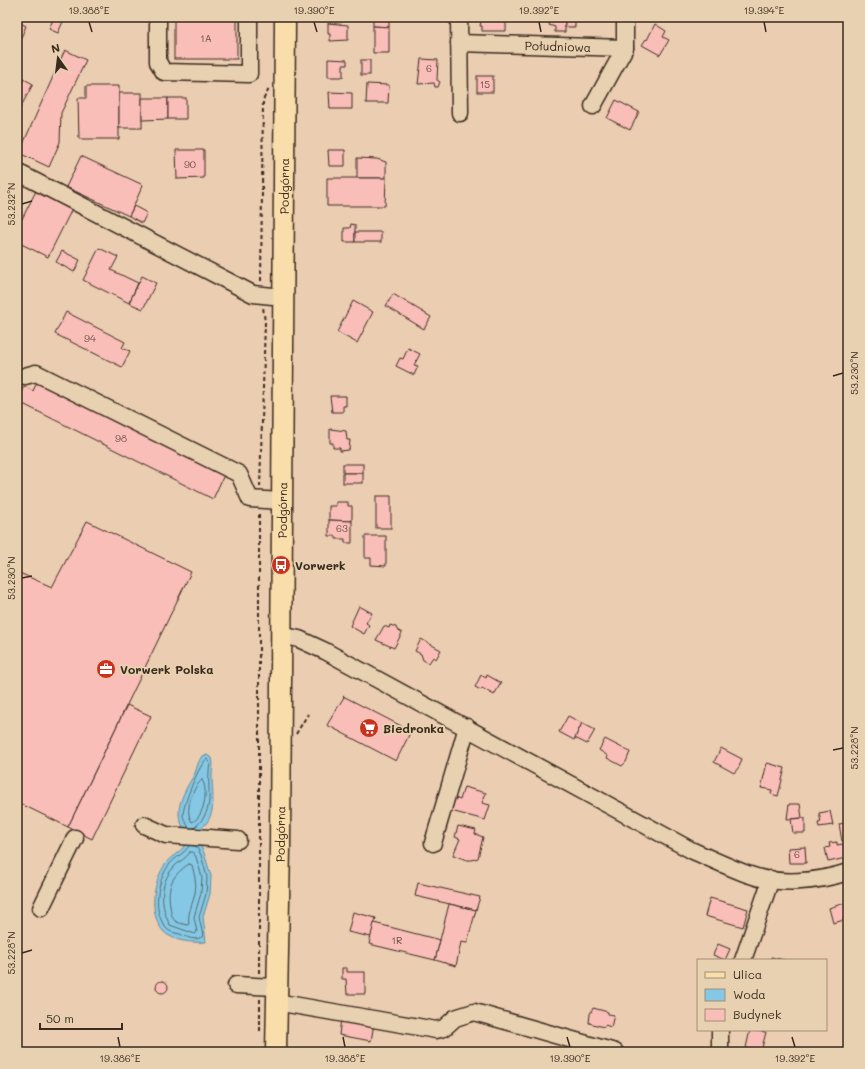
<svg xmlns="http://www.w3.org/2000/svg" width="865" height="1069" font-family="Mali,sans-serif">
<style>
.water{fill:#84c8e5;stroke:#678995}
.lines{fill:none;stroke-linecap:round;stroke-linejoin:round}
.shore{stroke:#58696e;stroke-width:1}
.building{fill:#fabeb9;stroke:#3b2a1e}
.minor-casing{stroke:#3b2a1e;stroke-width:19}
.major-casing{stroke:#3b2a1e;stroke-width:23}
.path{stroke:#3b2a1e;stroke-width:2;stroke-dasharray:4 3;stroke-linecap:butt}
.minor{stroke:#e7d1b0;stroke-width:16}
.major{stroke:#f9deab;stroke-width:20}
.ticks{fill:none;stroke:#3b2a1e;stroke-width:1.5}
.labels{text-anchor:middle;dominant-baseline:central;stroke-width:4;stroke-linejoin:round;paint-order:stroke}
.number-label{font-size:10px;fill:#6b4f45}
.street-label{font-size:12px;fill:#3b2a1e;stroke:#e7d1b0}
.poi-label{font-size:12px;font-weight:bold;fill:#3b2a1e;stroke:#e7d1b0;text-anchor:start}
.neatline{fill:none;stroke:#3b2a1e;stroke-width:1.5}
.ticks-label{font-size:10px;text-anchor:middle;fill:#3b2a1e}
</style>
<rect width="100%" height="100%" fill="#ebcdb2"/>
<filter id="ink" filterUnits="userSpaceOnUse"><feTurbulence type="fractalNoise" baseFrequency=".025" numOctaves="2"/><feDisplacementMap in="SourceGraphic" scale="8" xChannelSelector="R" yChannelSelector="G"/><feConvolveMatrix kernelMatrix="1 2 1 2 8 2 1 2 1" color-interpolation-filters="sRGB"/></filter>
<g filter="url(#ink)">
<path class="water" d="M207,755L212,758C214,765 212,769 212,776C212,796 218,819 198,830L196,836L204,853L211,876L210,894L203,917L206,942C194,943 173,942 163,931C148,913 153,881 166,863C172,854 184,852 186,841C188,831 180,825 179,815C178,800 188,786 195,773C197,767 198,762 202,756Z"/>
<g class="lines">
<g class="shore">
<path d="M202,780C209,789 204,818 192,822C184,812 192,787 202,780Z"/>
<path d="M189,828C187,824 184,820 183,816C182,807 200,762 207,759L210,764C205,790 218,808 194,828"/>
<path d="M189,846C182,856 175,857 169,865C157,881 152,911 166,928C169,932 175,933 180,934C187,937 196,942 203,936L199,917L206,894L207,877L201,855L196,846"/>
<path d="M190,852H193L196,857L202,877L201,893L194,917L197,932L195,934L170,925C160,907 159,882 174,867C179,861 186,859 190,852Z"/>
<path d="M189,864L192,865C194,874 197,883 195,893C193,904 187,913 189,924L187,925C183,924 178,923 175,921C171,917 171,911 170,906C167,886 172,875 189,864Z"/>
</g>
</g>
<g class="building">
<polygon points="54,17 65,17 58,33 49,29"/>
<polygon points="64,17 76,17 74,22"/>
<rect x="174" y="17" width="63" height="42"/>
<rect x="373" y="17" width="16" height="1"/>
<polygon points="482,17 494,19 494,17 506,17 506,31 482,31 482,26 480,26"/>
<polygon points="551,17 565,17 565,32 555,32 555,27 549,25"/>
<rect x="565" y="17" width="10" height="10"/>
<polygon points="373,18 389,18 389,27 373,26"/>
<polygon points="17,21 26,26 17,47"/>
<polygon points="328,23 348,25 348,40 330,41 330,34 328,34"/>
<polygon points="655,24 666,31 663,37 669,40 660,55 642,45 646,39 647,40"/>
<polygon points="373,26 389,27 389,53 373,53"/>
<polygon points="65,50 86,60 61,113 60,142 49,167 19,153"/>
<polygon points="328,59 347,60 347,65 343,65 343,77 328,77"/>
<polygon points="421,59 438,60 437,80 440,82 438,87 435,87 434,83 418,84"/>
<rect x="361" y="60" width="9" height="15"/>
<rect x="477" y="76" width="16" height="16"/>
<polygon points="24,79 33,84 19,110 17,109 17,92"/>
<polygon points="367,84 389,85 388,103 366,103"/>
<polygon points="86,86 119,86 119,139 79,139 78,98 86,98"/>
<polygon points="329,92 352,93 352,109 330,109"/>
<rect x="119" y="93" width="23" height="35"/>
<polygon points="142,98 168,98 168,119 142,120"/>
<rect x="168" y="98" width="18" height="21"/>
<polygon points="616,100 639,112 630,130 607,118"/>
<polygon points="176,150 204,150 204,178 177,179"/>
<polygon points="328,150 345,150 345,166 329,166"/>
<polygon points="81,156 143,185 129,216 66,187"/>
<polygon points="357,158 377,159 386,162 386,178 357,178"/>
<polygon points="327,178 386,178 385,206 327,206"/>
<polygon points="38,187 74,205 48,257 17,242 17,229"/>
<polygon points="134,206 147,213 142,223 129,216"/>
<polygon points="351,224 355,225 355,242 344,242 344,228 350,228"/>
<rect x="355" y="232" width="26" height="10"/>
<polygon points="99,248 118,257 111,270 138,283 129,303 83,280"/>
<polygon points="62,251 80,260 74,272 56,262"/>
<polygon points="142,276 156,283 143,309 129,303"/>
<polygon points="393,294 431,317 424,329 386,306"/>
<polygon points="353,301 373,312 357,343 337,332"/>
<polygon points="66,312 125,342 122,348 130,351 122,367 55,334"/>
<polygon points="408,348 420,354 414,365 418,366 414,375 396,366 400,358 403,359"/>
<polygon points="37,382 224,475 213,499 17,401 24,386 33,391"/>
<polygon points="330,396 346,396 346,406 343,406 343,412 332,412"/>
<polygon points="330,429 346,431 347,440 350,440 349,450 340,451 340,448 333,448 333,443 330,443"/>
<rect x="343" y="464" width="20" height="9"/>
<rect x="343" y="473" width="20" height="10"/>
<rect x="376" y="496" width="15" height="32"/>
<polygon points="336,502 348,502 348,506 352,506 352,521 329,520 329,506 336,506"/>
<polygon points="329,520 352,521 352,543 345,543 345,539 336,539 336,536 329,536"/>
<polygon points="87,521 191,572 68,827 17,802 17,572 52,587"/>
<polygon points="365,536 386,536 386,566 371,565 371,558 365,558"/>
<polygon points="359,606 372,613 366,623 369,625 364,634 350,626"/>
<polygon points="390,625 396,627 397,630 402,633 394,648 376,640 384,626 389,628"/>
<polygon points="421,639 441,650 436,659 433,657 429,663 423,660 421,654 415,651"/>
<polygon points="481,675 486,678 487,675 501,683 494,695 482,688 481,690 475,687"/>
<polygon points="343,696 411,731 396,761 327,725 344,697"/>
<polygon points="127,705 151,716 92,839 68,827"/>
<polygon points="568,716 582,723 574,740 559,732"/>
<polygon points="582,723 595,730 587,744 575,738"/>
<polygon points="605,739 630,752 626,762 622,766 607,758 608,756 599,750"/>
<polygon points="721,748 742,759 739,767 734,773 714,762"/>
<polygon points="767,763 785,768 778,796 771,794 772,790 761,788"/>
<polygon points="464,787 486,793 482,803 490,805 485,820 451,811 455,798 460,800"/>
<polygon points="789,804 800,804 802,818 787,819"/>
<polygon points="830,811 833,825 819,827 818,823 821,822 819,813"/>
<polygon points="805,818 805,833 793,833 791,819"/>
<polygon points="845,823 848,840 842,841 839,824"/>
<polygon points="458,826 476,830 475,834 483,837 478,858 472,860 467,860 453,855 460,839 455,837"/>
<polygon points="837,842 837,845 843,844 846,858 828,862 825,848 830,847 829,843"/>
<polygon points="805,847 806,863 789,863 788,848"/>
<polygon points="418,883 480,897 476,910 415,896"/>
<polygon points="710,898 748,909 743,927 705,916"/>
<polygon points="848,902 848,919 833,923 829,908"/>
<polygon points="449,904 476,910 467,943 461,942 456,966 435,960"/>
<polygon points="353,912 376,918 371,937 348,932"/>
<polygon points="374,923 440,940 435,960 369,944"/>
<polygon points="718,944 730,949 725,960 713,955"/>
<polygon points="771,957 784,960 771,960"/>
<polygon points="342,968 347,968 347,972 365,972 365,994 347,994 346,979 342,979"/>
<circle cx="162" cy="987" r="6"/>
<polygon points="593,1008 608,1012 608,1014 614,1015 611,1027 605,1025 604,1027 589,1023 590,1014"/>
<polygon points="341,1018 374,1024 371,1041 339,1035"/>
<polygon points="750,1030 766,1032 761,1052 745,1052"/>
</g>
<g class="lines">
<defs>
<g id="minor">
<polyline points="158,17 158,62 164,72 249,74 249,17"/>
<polyline points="459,17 460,113"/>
<path id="s1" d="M459,43L625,48V17"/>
<polyline points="593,106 625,48"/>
<polyline points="17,172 253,294 283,297"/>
<polyline points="25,376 36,373 239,474 250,499 281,501"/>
<path d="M281,635L299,639L325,651L691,850C709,858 728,867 747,874C779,886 817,882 848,872"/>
<polyline points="144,825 166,835 238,840"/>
<polyline points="433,843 467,727"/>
<polyline points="41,908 75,838"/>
<polyline points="743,960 771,879"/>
<polyline points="236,985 276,987"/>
<polyline points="276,1002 436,1030 444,1028 455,1018 474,1012 615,1052"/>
<polyline points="720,1052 720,1030"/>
</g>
<g id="major">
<path id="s2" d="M276,1052L280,848L285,17"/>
</g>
</defs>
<use href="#minor" class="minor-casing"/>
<use href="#major" class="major-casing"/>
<g class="path">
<polyline points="261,281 263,100 269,89"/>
<polyline points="260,487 265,322 263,307"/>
<polyline points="296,734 308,714"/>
<polyline points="259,973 259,513"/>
<polyline points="260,999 260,1031"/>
</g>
<use href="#minor" class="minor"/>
<use href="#major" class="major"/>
</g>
</g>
<path class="ticks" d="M89,22L92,32M314,22L317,32M539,22L541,32M764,22L766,32M22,204L32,201M833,376L843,373M22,578L32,576M833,750L843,748M22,953L32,950M118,1037L120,1047M343,1037L345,1047M567,1037L570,1047M792,1037L795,1047"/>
<defs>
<symbol id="bus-disc" viewBox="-11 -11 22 22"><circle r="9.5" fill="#c8321e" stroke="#e7d1b0"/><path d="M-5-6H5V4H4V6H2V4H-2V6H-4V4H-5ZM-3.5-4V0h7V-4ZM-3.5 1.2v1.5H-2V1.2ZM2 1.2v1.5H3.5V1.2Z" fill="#fff"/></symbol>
<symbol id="office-disc" viewBox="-11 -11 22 22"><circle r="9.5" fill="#c8321e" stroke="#e7d1b0"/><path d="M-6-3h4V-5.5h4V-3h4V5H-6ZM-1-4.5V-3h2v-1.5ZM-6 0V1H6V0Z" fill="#fff"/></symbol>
<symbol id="supermarket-disc" viewBox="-11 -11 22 22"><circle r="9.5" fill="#c8321e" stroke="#e7d1b0"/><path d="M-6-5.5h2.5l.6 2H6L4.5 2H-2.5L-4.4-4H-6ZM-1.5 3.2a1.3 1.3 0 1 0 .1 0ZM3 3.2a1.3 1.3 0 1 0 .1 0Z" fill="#fff"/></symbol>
</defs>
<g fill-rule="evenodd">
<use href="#bus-disc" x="270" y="554" width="22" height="22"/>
<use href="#office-disc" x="95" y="658" width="22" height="22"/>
<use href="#supermarket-disc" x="358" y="717" width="22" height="22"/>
</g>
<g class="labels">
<g class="number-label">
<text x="206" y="38">1A</text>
<text x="429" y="68">6</text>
<text x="485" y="84">15</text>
<text x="190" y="164">90</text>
<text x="90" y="338">94</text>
<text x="121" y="438">98</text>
<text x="342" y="528">63</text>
<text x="797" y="854">6</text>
<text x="397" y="940">1R</text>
</g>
<g class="street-label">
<text stroke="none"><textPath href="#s1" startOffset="99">Południowa</textPath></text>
<text stroke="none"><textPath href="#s2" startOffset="866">Podgórna</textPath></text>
<text stroke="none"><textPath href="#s2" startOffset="542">Podgórna</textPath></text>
<text stroke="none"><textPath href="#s2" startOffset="218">Podgórna</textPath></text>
</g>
<g class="poi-label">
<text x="295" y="565">Vorwerk</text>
<text x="120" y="669">Vorwerk Polska</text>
<text x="383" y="728">Biedronka</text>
</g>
</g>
<rect width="865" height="1069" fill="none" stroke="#e7d1b0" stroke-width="44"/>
<rect x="697" y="959" width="130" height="72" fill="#e7d1b0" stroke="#a28e76"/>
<rect x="705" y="972" width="20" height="6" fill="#f9deab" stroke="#a28e76"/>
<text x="733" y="979" font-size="12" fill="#3b2a1e">Ulica</text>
<rect x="705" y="989" width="20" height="12" fill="#84c8e5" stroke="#a28e76"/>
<text x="733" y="999" font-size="12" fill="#3b2a1e">Woda</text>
<rect x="705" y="1009" width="20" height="12" fill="#fabeb9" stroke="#a28e76"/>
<text x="733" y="1019" font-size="12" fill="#3b2a1e">Budynek</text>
<g transform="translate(58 58) rotate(346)" stroke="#e7d1b0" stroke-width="3" paint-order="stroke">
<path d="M0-3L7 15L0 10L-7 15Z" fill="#3b2a1e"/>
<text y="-6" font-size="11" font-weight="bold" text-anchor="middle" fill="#3b2a1e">N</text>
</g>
<path d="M40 1023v6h82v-6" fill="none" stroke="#3b2a1e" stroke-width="2"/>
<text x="46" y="1023" font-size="12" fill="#3b2a1e" stroke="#e7d1b0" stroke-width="3" paint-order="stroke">50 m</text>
<rect x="22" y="22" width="821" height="1025" class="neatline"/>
<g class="ticks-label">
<text x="89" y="14">19.388°E</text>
<text x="314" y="14">19.390°E</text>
<text x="539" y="14">19.392°E</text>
<text x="764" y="14">19.394°E</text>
<text transform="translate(11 204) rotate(-90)" y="4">53.232°N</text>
<text transform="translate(854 373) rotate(-90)" y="4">53.230°N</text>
<text transform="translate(11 578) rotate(-90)" y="4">53.230°N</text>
<text transform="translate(854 748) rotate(-90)" y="4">53.228°N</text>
<text transform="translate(11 953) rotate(-90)" y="4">53.228°N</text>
<text x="120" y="1062">19.386°E</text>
<text x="345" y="1062">19.388°E</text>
<text x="570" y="1062">19.390°E</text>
<text x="795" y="1062">19.392°E</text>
</g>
</svg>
